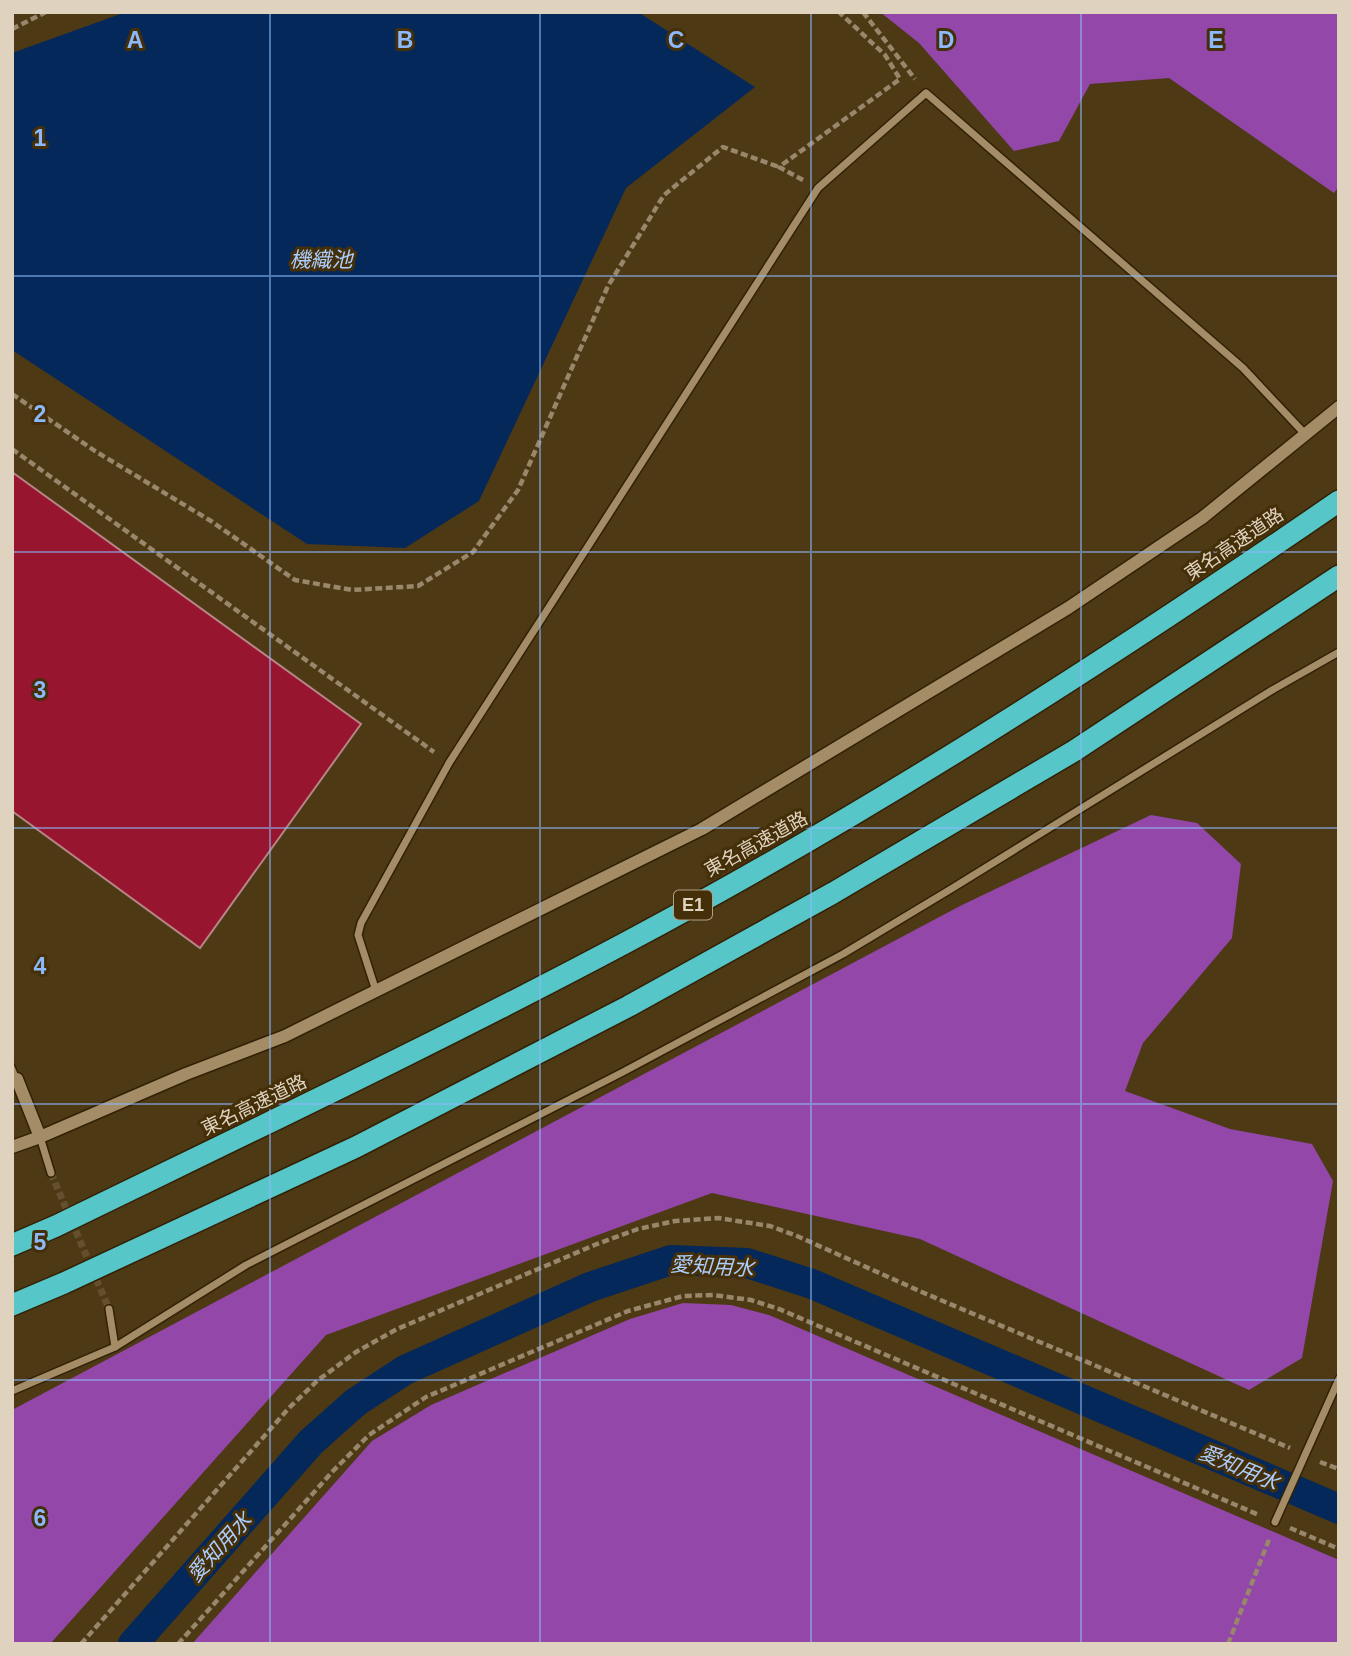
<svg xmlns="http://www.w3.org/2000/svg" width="1351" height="1656" font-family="Arial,'Noto Sans JP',sans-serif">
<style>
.forest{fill:#9247a9}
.water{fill:#04285a}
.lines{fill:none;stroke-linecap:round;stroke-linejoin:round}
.canal{stroke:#04285a;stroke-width:30}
.building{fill:#98152f;stroke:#b68586;stroke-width:2}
.minor-tunnel{stroke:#64502e;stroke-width:7;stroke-dasharray:7 3.5;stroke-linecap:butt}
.service-casing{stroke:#312105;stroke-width:8}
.minor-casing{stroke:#312105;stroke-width:10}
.tertiary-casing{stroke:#312105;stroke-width:15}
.motorway-casing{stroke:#312105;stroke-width:24}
.path{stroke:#98876b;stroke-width:4.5;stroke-dasharray:7 3.5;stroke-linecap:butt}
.service{stroke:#a48c66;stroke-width:5}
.minor{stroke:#a48c66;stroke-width:7}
.tertiary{stroke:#a48c66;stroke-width:12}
.motorway{stroke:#57c6c9;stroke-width:21}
.grid{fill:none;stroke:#8cb9fc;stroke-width:2;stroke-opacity:0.55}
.labels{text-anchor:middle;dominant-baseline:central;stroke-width:6;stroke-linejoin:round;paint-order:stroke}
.shield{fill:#442f09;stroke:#b0a188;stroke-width:2}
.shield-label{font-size:18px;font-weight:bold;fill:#dfd2be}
.street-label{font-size:19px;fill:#dfd2be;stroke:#442f09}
.water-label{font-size:21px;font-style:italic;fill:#accefe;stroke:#442f09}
.grid-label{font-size:23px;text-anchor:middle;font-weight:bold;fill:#8cb9fc;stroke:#442f09;stroke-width:6;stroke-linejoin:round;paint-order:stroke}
</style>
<rect width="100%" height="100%" fill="#4e3915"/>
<g class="forest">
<polygon points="880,12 1339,12 1339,186 1334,193 1169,78 1090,84 1059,141 1014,151 919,43"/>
<polygon points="1151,815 1197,823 1241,864 1232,938 1143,1043 1125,1091 1230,1129 1312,1144 1333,1181 1302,1358 1249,1390 920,1239 712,1193 326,1335 50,1644 12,1644 12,1410 960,906"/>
<polygon points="683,1303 731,1305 769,1315 1339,1560 1339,1644 192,1644 372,1441 431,1405 630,1319"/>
</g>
<polygon class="water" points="126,12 638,12 755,87 626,188 479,501 405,548 307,544 12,350 12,53"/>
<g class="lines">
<polyline class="canal" points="133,1644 311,1442 356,1402 405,1370 590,1287 671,1260 747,1263 812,1284 1339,1509"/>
</g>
<polygon class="building" points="12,472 361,724 200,948 12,811"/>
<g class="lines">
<polyline class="minor-tunnel" points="51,1173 109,1309"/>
<defs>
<polyline id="service" points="12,1067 17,1079"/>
<g id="minor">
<polyline points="376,991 358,935 361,923 449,763 818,188 926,93 1243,368 1305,434"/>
<polyline points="40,1137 51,1173"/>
<polyline points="109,1309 115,1347"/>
<polyline points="12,1391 115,1347 246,1265 623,1072 843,954 951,889 1274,689 1339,652"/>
<polyline points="1275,1522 1339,1379"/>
</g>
<g id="tertiary">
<polyline points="17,1079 40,1137"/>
<polyline points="12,1147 40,1137 186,1074 285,1036 702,829 1068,608 1202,518 1339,407"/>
</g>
<g id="motorway">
<path d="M12,1245L56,1226C247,1133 439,1042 627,942C873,811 1109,659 1339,501"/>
<polyline points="12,1305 64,1283 356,1147 629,1006 833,893 1074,751 1339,576"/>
</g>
</defs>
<use href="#service" class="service-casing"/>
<use href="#minor" class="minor-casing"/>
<use href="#tertiary" class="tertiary-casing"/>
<use href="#motorway" class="motorway-casing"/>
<g class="path">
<polyline points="863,12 915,79"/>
<polyline points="12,29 46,12"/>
<polyline points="803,180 779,167 900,79 885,55 839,12"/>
<polyline points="12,394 95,451 211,521 295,580 352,590 418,586 473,552 518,490 608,286 664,195 723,147 779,167"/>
<polyline points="12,449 434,752"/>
<polyline points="1320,1462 1339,1469"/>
<polyline points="1290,1528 1339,1549"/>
<polyline points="81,1644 289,1408 317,1381 356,1352 397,1329 597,1244 638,1229 675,1221 718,1218 770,1226 797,1236 924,1293 1290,1448"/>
<polyline points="178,1644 333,1471 369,1435 426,1397 628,1311 683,1296 713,1295 751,1300 779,1309 1259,1515"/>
<polyline points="1228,1644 1270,1537"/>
</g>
<use href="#service" class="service"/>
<use href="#minor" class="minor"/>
<use href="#tertiary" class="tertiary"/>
<use href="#motorway" class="motorway"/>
</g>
<path class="grid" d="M270,12V1644M540,12V1644M811,12V1644M1081,12V1644M12,276H1339M12,552H1339M12,828H1339M12,1104H1339M12,1380H1339"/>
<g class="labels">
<rect class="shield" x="674" y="890.5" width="38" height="29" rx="5"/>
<g class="shield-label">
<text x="693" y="905">E1</text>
</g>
<g class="street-label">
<text transform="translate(1234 544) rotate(-34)">東名高速道路</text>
<text transform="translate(756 844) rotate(-29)">東名高速道路</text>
<text transform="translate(254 1105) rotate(-26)">東名高速道路</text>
</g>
<g class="water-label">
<text x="321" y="259">機織池</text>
<text transform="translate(712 1266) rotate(3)">愛知用水</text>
<text transform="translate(1239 1467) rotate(23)">愛知用水</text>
<text transform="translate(219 1547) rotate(-48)">愛知用水</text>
</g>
</g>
<g class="grid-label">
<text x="135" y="48">A</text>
<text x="405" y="48">B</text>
<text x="676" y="48">C</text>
<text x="946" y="48">D</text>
<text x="1216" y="48">E</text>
<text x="40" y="146">1</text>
<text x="40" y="422">2</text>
<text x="40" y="698">3</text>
<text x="40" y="974">4</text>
<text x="40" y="1250">5</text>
<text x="40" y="1526">6</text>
</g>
<rect width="1351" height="1656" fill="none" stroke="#dfd2be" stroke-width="28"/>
</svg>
